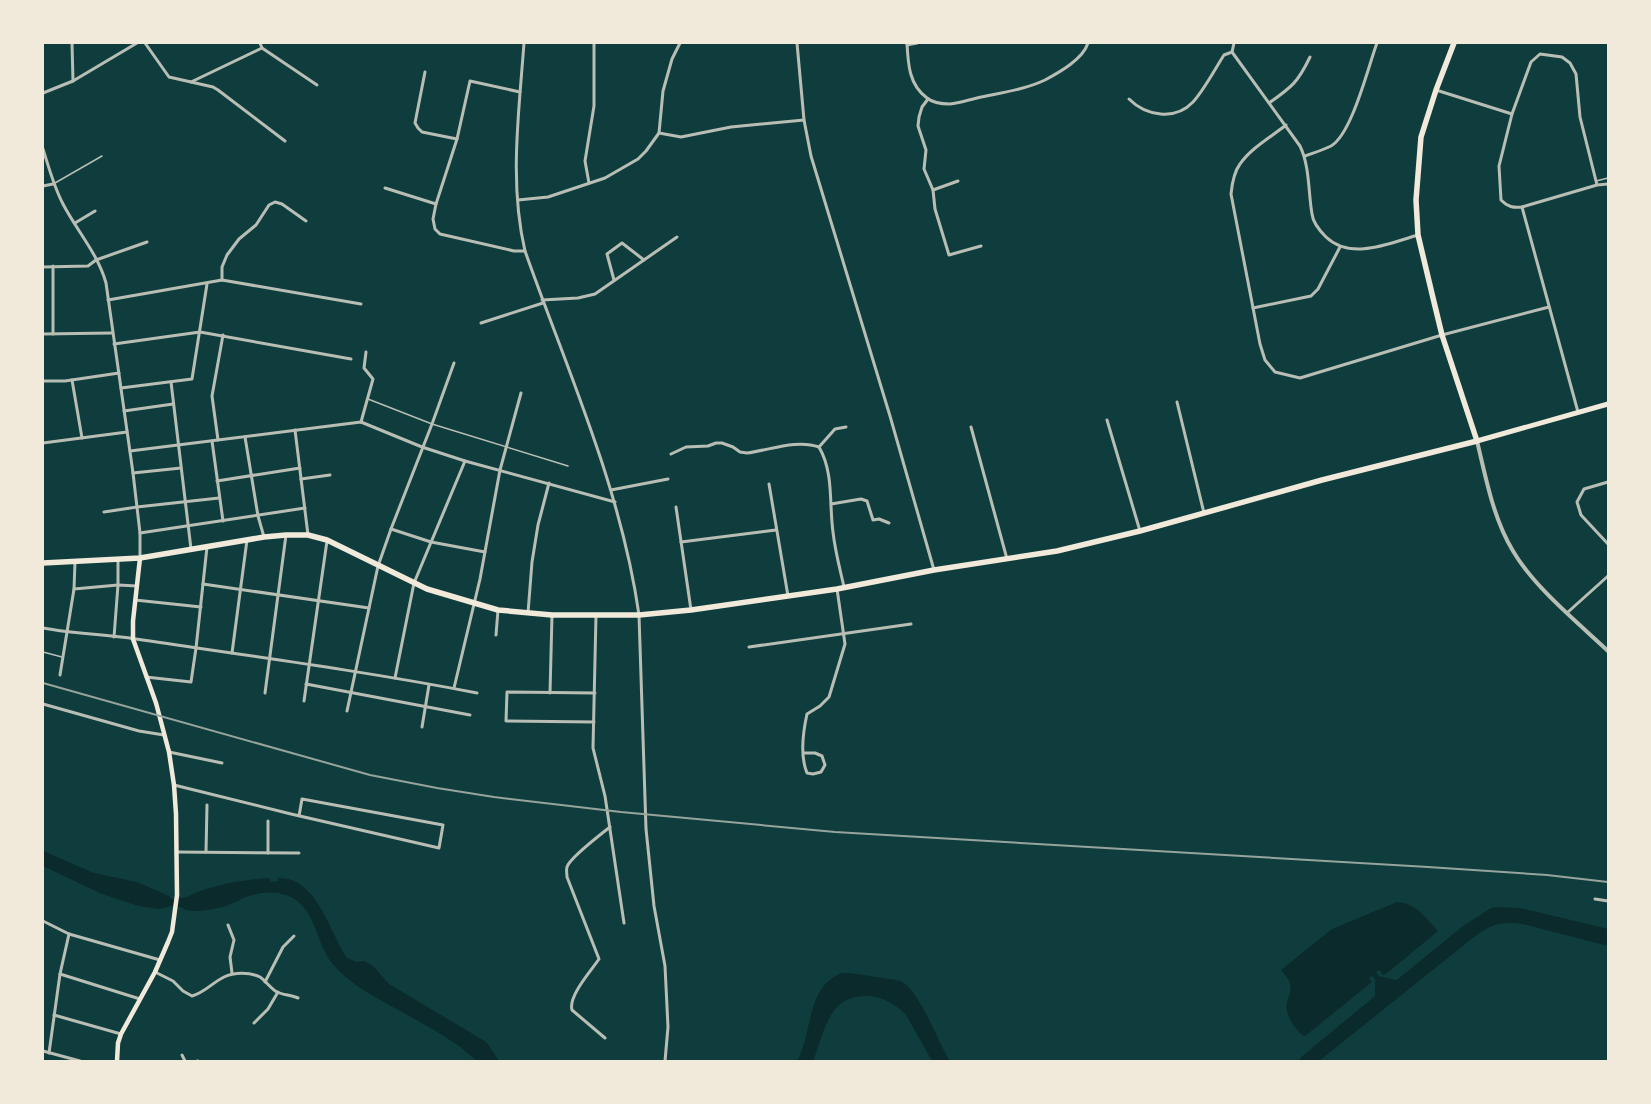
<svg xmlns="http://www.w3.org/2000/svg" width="1651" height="1104" font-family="'Asap Condensed',sans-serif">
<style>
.water{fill:#0a2a2b}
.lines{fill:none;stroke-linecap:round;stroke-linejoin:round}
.service{stroke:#b8beb3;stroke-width:1.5}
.minor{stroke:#b8beb3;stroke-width:3}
.tertiary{stroke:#b8beb3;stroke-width:4}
.secondary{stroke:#f1e9da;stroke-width:4.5}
.primary{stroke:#f1e9da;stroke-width:5}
.trunk{stroke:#f1e9da;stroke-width:5.5}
.rail{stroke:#97a49c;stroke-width:2}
</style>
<rect width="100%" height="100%" fill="#0f3d3e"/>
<g class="water">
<path d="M43,851L94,873L137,882L169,896L171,899C188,900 191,893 206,889C227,883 248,879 270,878V882L278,881V878C317,877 329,931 347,958L357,962L363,961L368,963L374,967L389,984L483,1040L487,1043L499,1061C493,1061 483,1063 478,1061C475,1060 461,1047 456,1044C435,1030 413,1018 391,1006C370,994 347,982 332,963C315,942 316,905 286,895C274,891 261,892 250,896C243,897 239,901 233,903C224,908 189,916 181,907L170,906L165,908L158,909L138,906L102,894L43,866Z"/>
<path d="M1397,902C1416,903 1426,918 1438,931L1386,974L1383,975L1379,970L1376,972L1379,976L1395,980L1398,979L1463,926L1491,908L1498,907L1521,908L1608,929V946L1523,924C1500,921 1492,924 1474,937L1319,1061H1300V1058L1375,996V979L1372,976L1369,978L1372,982L1305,1036L1302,1035C1296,1029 1289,1021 1287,1011C1284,1002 1293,993 1290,983C1289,979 1284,974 1281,970L1332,929Z"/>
<path d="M842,973C853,973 864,975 876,977C883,978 892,979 900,981C919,988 938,1043 950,1061H932L906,1015C897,1005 883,997 869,996C828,994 825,1031 813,1061H797C813,1033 806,986 842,973Z"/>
</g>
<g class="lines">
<g class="service">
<polyline points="1596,181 1608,178"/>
<polyline points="55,183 102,156"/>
<polyline points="368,399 432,424 568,466"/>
<polyline points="43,652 62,657"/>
</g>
<g class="minor">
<polyline points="72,43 73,81"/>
<polyline points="145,43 169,77 191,82 262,48"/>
<polyline points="260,43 262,48 317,85"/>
<path d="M524,43C519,112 509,183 525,251C567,370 621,488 639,615L646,829L654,906L665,966L668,1027L665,1061"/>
<polyline points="797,43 804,120 811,156 890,416 934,570"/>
<path d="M907,43C908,64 909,85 927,98C933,103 943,104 950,104C959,103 968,100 977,98C999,93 1024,90 1045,80C1060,72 1083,59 1088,43"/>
<polyline points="907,45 917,43"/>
<path d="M1232,52L1300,146C1310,167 1308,191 1312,214C1313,223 1320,231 1326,237C1351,261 1390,243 1418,235"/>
<polyline points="1232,52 1234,43"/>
<polyline points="425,72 415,123 418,128 422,132 457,139"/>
<polyline points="191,82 213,87 218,90 285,141"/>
<polyline points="1436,90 1512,114"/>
<polyline points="520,92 470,81 457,139 436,204 433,219 435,229 440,234 514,251 525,251"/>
<polyline points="43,93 73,81 137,43"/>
<polyline points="928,99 922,107 919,117 918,126 926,150 924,169 933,190 935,209 949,255 981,246"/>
<path d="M1129,99C1146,116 1175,121 1193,102C1204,90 1215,69 1224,55L1232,52"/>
<path d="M1269,103C1292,87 1298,82 1310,57"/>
<path d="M1286,125C1271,137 1251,148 1240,164C1234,172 1232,184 1231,194L1260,344L1265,360L1275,372L1300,378L1442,335L1549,307"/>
<polyline points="659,133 681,137 731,127 804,120"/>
<path d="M43,149C49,168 54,187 63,204C77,231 98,254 106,283L133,473L140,533V558"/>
<path d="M1305,156C1313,153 1323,150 1331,146C1352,134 1368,67 1377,43"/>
<polyline points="589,183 585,161 594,106 594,43"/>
<path d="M1597,185L1580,117L1576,74L1570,63L1562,57L1540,54L1531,62L1512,114L1499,166L1501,200C1508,207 1513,208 1522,207L1597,185L1608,184"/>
<polyline points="43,186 53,184"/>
<polyline points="385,188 436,204"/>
<polyline points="933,190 958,181"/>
<polyline points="518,200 548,197 605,178 638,159 646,151 659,133 663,91 672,59 680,43"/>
<polyline points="1522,207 1578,412"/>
<polyline points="75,223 95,211"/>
<polyline points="53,266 53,334"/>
<polyline points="43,267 88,266 96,260 147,242"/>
<polyline points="222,280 222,267 227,255 239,239 256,225 269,205 275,202 282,204 306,221"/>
<polyline points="614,280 607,254 622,243 644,260"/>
<polyline points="108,300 222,280 361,304"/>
<polyline points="542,300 578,298 595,294 677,237"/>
<polyline points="1253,308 1311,296 1318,289 1340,247"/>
<polyline points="481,323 543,303"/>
<polyline points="43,334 112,333"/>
<polyline points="114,344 200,332 351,359"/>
<polyline points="72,380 82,438"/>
<polyline points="43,381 65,381 119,373"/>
<polyline points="171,382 191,549"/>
<polyline points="121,388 192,379 207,284"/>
<polyline points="1177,402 1204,513"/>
<polyline points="124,411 173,404"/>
<polyline points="1107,420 1140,531"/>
<polyline points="361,422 373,379 364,368 366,352"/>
<polyline points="971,427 1007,559"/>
<polyline points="295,430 308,535"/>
<polyline points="245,437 258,516 264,537"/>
<polyline points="218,440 212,396 223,335"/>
<polyline points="212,441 223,521"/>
<polyline points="43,443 127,432"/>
<path d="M819,447C834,473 829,504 833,532C835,551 840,569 844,587"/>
<polyline points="819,447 835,429 846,427"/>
<polyline points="130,451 361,422 422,447 465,461 615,502"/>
<path d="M671,454L686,447L708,446L716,443H722L733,447L740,452L747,453C770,450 797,439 819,447"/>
<polyline points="133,473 181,468"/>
<polyline points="301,479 330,475"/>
<polyline points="217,481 300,468"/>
<polyline points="1608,482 1584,489 1577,502 1581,515 1608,544"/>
<polyline points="769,484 788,596"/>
<polyline points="611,490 668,479"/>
<polyline points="831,504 861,499 867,501 873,520 879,519 889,523"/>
<polyline points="676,507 691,610"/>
<polyline points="104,512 137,507 219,498"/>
<polyline points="391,529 431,542 485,552"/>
<polyline points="140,533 305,508"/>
<polyline points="681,542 776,530"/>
<polyline points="203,584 369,608"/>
<polyline points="74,589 118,585 137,586"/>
<polyline points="135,600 201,607"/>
<polyline points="1568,612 1608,576"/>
<polyline points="528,613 532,562 538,525 549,483"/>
<polyline points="596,615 593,748 605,796 624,923"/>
<path d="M43,628C74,634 105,634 136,639C250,656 364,671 477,693"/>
<polyline points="496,635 498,610"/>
<polyline points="114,637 118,585 118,560"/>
<polyline points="749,647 911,624"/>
<polyline points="232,653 247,540"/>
<polyline points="60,675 74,589 75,562"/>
<polyline points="146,677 191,682 196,648 207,547"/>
<polyline points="395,678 414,583 465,461"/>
<polyline points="306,684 470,715"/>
<polyline points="454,688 480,579 500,470 521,393"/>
<polyline points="265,693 286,535"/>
<polyline points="550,693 552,615"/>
<polyline points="304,701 327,541"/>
<polyline points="43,704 139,731 164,735"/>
<polyline points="347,711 378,566 391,529 432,424 454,363"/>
<polyline points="594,722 506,721 507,692 595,693"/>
<polyline points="422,727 429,685"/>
<polyline points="169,752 222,763"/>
<path d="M803,753H815L822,756L825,765L821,772L813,774L807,773C800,756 803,732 807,714L820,706L829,697L845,644L837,589"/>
<polyline points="174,785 291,814 439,848 443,825 302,799 299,816"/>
<polyline points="268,821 268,853"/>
<polyline points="177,852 299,853"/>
<polyline points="206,852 207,805"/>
<polyline points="1595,899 1608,901"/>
<polyline points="43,921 69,934 160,960"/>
<polyline points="228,925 234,940 230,957 232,973"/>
<path d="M155,972L173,981L183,991L192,996C204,993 212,983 224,977C234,972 250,972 260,977C266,981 270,988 277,992C283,995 291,995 298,998"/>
<polyline points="60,974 140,999"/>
<polyline points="265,982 283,947 294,936"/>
<polyline points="54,1015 121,1034"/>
<polyline points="254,1023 268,1009 278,992"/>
<path d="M605,1038L572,1010C568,996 591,971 599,959L567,877C567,874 566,870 567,867C569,859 601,834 610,827"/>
<polyline points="43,1051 80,1061"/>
<polyline points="49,1053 60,974 69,934"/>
<polyline points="182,1055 185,1061"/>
<polyline points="197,1061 198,1061"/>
</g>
<path class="tertiary" d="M1477,441C1486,478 1493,518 1513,551C1534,587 1577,622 1608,651"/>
<polyline class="secondary" points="117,1061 118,1043 121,1034 155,972 168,942 172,932 177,895 176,814 174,785 169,752 156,703 133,639 133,621 140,558"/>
<polyline class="primary" points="1477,441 1608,404"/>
<polyline class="trunk" points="43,563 140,558 264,537 286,535 308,535 327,540 427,589 498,610 552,615 639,615 691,610 837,589 934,570 1057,551 1140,531 1322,480 1477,441 1442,335 1434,302 1418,235 1416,200 1421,137 1436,90 1454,43"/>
<polyline class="rail" points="43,683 370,775 437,788 494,797 621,812 835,832 1428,867 1547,875 1608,882"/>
</g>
<rect width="1651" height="1104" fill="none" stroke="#f1e9da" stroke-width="88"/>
</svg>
